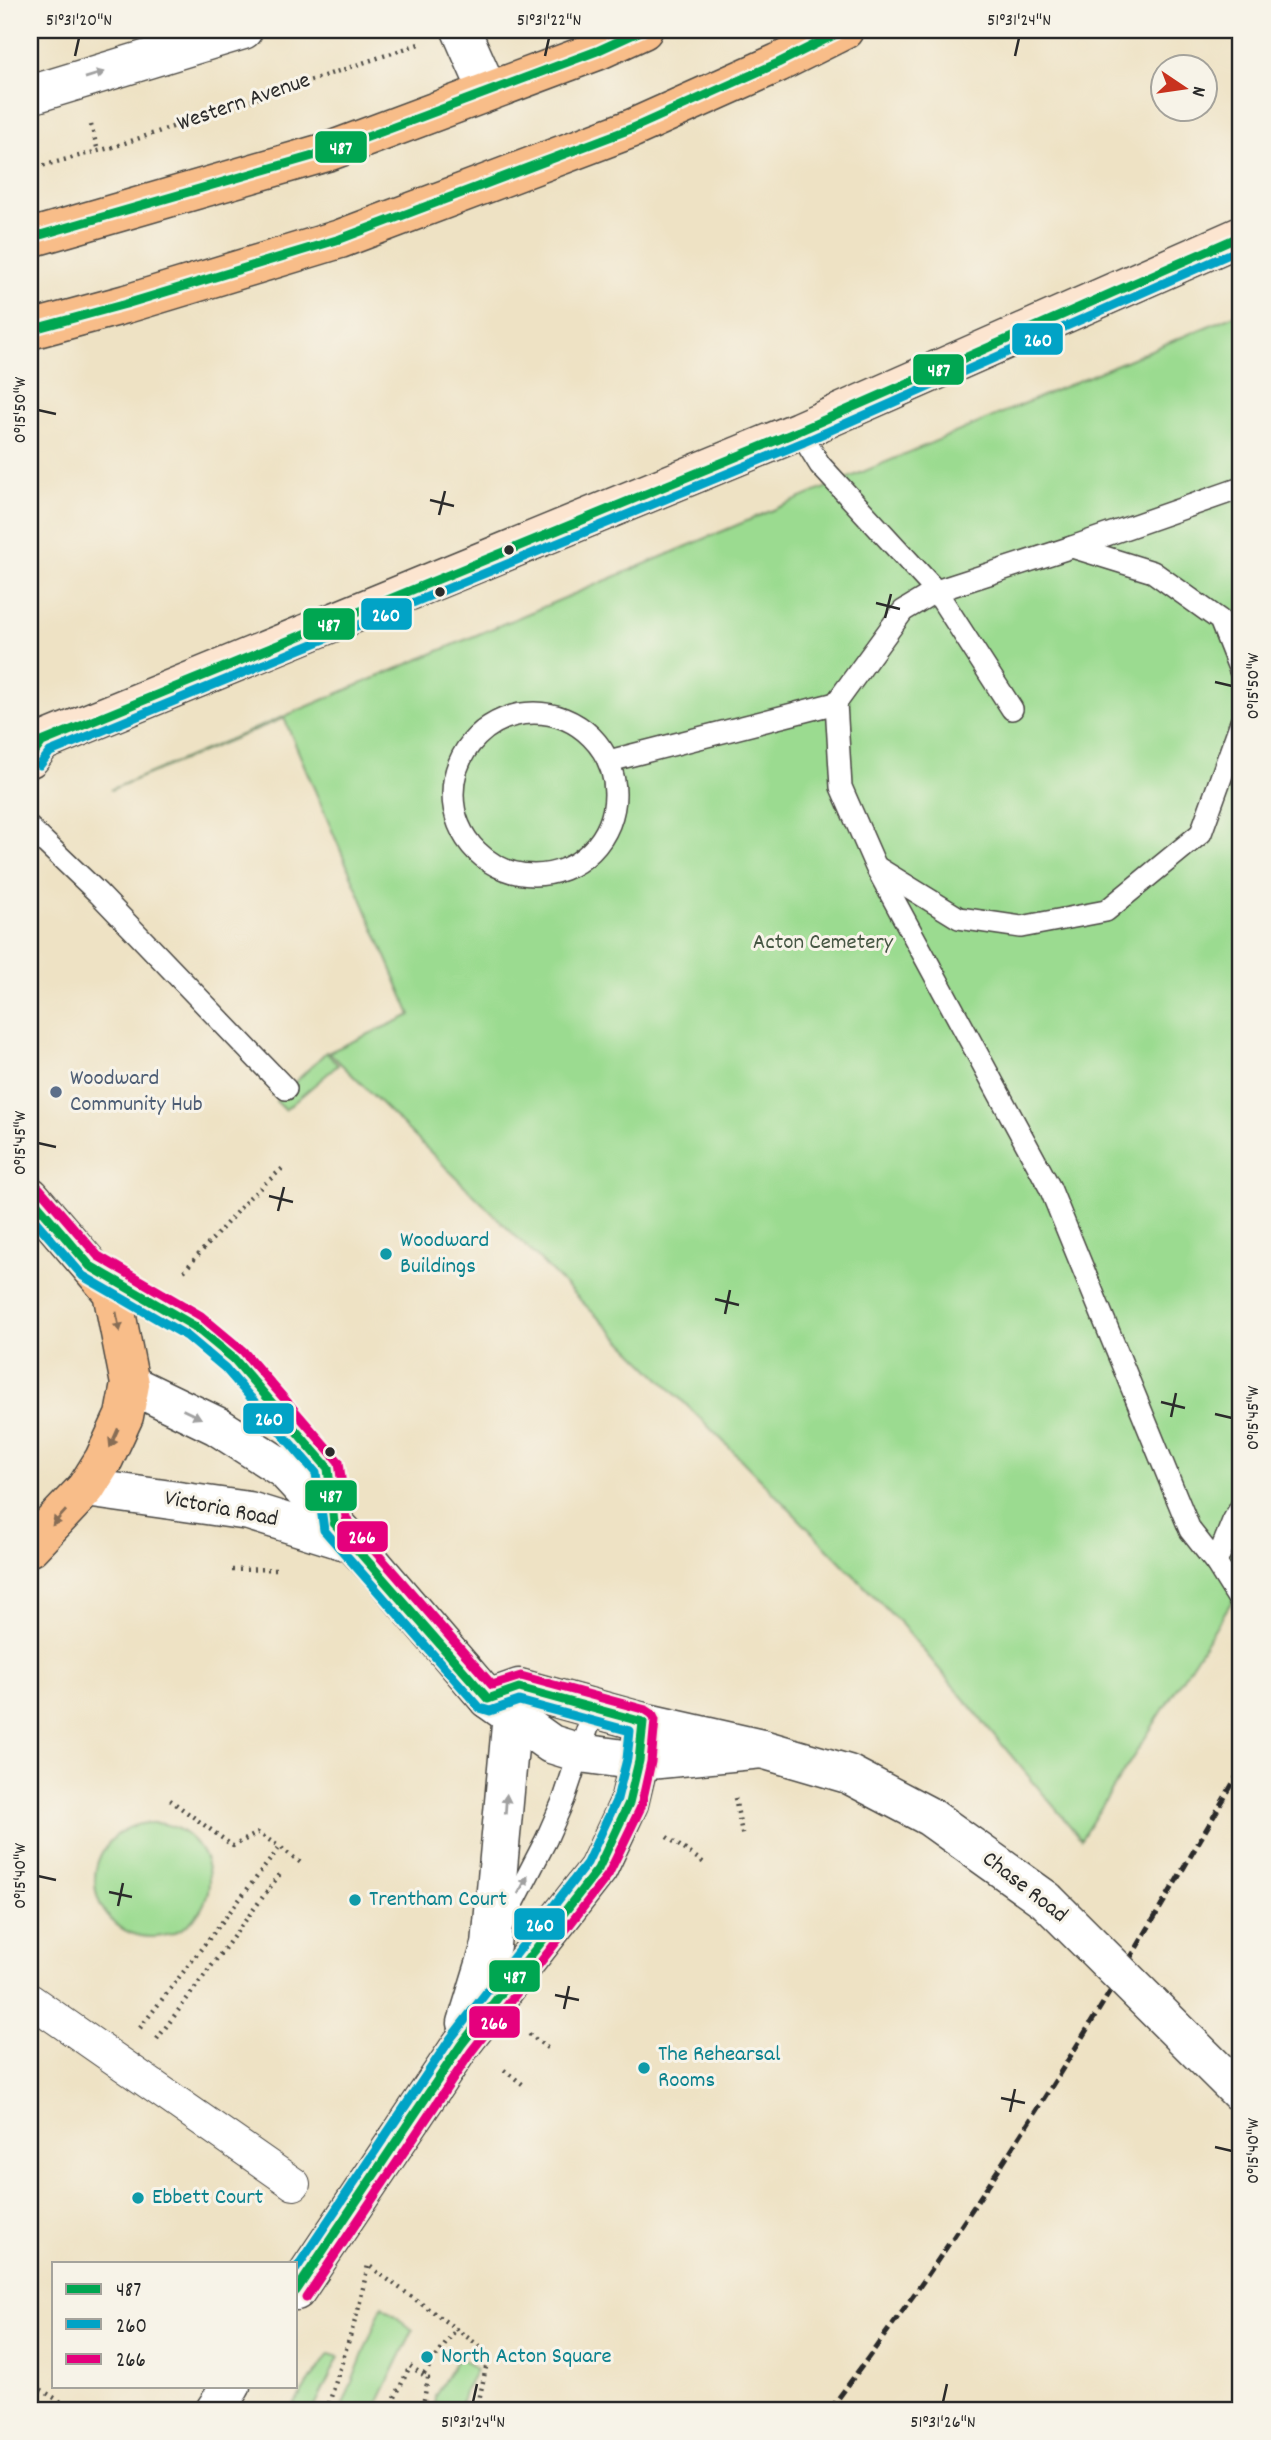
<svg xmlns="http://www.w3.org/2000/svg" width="1271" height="2440" font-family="Dekko,sans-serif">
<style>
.green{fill:#9bdb90;stroke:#63835e;stroke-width:2}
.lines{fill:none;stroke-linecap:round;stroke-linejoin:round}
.service-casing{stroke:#484642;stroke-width:24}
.pedestrian-casing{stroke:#484642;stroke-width:34}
.minor-casing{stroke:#484642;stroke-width:41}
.tertiary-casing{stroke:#484642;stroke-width:41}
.secondary-casing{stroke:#484642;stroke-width:41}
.primary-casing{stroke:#484642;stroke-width:41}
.trunk-casing{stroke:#484642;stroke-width:41}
.path{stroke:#484642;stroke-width:4.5;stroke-dasharray:2 5;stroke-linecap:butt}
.service{stroke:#fff;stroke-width:21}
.pedestrian{stroke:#fff;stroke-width:32}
.minor{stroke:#fff;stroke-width:38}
.tertiary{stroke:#fff;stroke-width:38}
.secondary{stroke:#fce5d0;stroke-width:38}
.primary{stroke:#f8bd89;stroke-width:38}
.trunk{stroke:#f8bd89;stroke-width:38}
.rail{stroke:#2b2b2b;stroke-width:5;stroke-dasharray:10 5;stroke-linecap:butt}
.tertiary-bridge-casing{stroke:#484642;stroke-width:41;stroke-linecap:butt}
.tertiary-bridge{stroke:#fff;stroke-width:38}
.bus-1-casing{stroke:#f7f3e8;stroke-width:14}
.bus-2-casing{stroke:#f7f3e8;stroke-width:14}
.bus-3-casing{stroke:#f7f3e8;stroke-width:14}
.bus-1{stroke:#00a651;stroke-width:9}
.bus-2{stroke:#02a3c6;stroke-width:9}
.bus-3{stroke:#e5007d;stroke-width:9}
.oneway{fill:#a0a0a0}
.oneway2{fill:#876d55}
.ticks{fill:none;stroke:#2b2b2b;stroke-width:2.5}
.bus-dot{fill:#2b2b2b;stroke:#f7f3e8;stroke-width:2.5}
.service-dot{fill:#5c6f8a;stroke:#f7f3e8;stroke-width:2.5}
.culture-dot{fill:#0f9aa8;stroke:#f7f3e8;stroke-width:2.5}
.labels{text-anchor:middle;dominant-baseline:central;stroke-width:6;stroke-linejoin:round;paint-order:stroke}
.street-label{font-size:23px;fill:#2b2b2b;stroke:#f7f3e8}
.park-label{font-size:23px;fill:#475744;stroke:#f7f3e8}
.service-label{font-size:23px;fill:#4e5e75;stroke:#f7f3e8;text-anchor:start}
.culture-label{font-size:23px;fill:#0d838f;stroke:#f7f3e8;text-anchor:start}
.line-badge{stroke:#f7f3e8;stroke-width:2.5}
.badge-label{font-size:19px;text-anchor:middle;font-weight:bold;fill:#fff}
.neatline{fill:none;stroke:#2b2b2b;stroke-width:2.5}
.ticks-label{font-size:18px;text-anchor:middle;fill:#2b2b2b}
</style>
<rect width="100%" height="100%" fill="#f7f3e8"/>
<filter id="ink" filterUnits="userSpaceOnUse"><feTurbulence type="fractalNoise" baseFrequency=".0143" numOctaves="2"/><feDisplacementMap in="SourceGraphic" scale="14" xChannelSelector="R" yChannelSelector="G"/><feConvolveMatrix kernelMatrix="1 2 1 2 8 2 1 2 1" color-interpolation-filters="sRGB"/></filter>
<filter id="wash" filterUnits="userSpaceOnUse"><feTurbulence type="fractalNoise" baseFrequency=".00686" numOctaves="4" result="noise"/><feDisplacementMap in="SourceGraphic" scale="28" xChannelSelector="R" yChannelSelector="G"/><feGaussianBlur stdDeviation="1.57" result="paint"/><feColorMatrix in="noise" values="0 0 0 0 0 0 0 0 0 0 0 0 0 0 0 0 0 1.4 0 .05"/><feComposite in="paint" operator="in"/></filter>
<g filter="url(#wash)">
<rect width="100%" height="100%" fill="#eee2c4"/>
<g class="green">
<polygon points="1241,312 1241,1587 1081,1839 903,1626 722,1440 329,1052 411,1015 284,718 110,790"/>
<polygon points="326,1052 338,1065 285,1110 276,1101"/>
<circle cx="152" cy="1880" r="57"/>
<polygon points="382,2306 413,2330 374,2410 341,2410"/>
<polygon points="329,2354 339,2357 313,2410 290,2410"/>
<polygon points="459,2356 476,2370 464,2392 459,2410 434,2410 435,2396"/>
</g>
</g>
<g filter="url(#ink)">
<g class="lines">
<defs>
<g id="service">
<polyline points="799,431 820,465 936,591 1012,709"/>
<polyline points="1072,547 1241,488"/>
<polyline points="1241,673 1220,620 1153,572 1072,547 936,591 903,611 836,703 841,787 876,867 1050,1188 1190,1530 1216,1563 1241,1603"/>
<circle cx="534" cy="794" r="81"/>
<polyline points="609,761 836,703"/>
<polyline points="30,828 98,893 286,1089"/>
<polyline points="878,868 959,918 1021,927 1106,911 1201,833 1241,722"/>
<polyline points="107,1276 194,1326 234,1359 328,1468 334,1517"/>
<polyline points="1216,1563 1233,1521 1241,1507"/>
<polyline points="502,1925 546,1840 564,1799 594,1709"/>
</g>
<polyline id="pedestrian" points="30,2000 294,2184"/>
<g id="minor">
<polyline points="461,30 488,91"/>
<polyline points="30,95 243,30"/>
</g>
<g id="tertiary">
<polyline points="130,1384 217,1426 285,1470 375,1567 488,1699 551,1744 580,1753 639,1761 762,1749"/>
<polyline points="86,1488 249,1511 352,1543"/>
<polyline points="488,1699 519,1688 643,1722 762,1749 848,1774 930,1817 1046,1900"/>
<polyline points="467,2023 491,1945 512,1714"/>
<polyline points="296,2291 461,2045 598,1869 629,1803 639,1761 643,1722"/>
<polyline points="215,2410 231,2386"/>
</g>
<polyline id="secondary" points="30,758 42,742 799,431 1241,236"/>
<polyline id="primary" points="30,1196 112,1292 130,1384 124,1416 104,1459 86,1488 30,1547"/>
<g id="trunk">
<polyline points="30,238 330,151 597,51 643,30"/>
<polyline points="30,330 126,304 340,239 633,128 778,63 844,30"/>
</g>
</defs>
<use href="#service" class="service-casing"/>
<use href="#pedestrian" class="pedestrian-casing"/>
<use href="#minor" class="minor-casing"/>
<use href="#tertiary" class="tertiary-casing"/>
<use href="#secondary" class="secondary-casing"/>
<use href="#primary" class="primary-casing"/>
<use href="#trunk" class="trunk-casing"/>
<g class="path">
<polyline points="91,125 98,151"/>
<polyline points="30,169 113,147 419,44"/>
<polyline points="184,1271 250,1197 284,1167"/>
<polyline points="232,1570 276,1569"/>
<polyline points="735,1798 743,1838"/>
<polyline points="170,1800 233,1846 258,1833 280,1847"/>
<polyline points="667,1837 707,1865"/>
<polyline points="140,2028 280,1847 301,1863"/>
<polyline points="529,2034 550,2050"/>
<polyline points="157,2039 280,1874"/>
<polyline points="504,2070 525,2086"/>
<polyline points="30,2365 37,2387 74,2410"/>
<polyline points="424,2374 457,2328"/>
<polyline points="327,2410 358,2311 368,2265 489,2353 477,2410"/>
<polyline points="389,2410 410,2366 428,2378 422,2410"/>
</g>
<use href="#service" class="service"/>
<use href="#pedestrian" class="pedestrian"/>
<use href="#minor" class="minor"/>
<use href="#tertiary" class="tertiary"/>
<use href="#secondary" class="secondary"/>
<use href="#primary" class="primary"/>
<use href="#trunk" class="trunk"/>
<path class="rail" d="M830,2410C868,2357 908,2305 944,2251C1050,2095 1147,1933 1241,1769"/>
<defs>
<polyline id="tertiary-bridge" points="1046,1900 1241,2094"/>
</defs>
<use href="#tertiary-bridge" class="tertiary-bridge-casing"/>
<use href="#tertiary-bridge" class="tertiary-bridge"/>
<defs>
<g id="bus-1">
<polyline points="30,238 330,151 597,51 643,30"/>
<polyline points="30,330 126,304 340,239 633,128 778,63 844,30"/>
<polyline points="30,758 42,742 799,431 1241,236"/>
<polyline points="30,1196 90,1266 194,1326 234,1359 328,1468 334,1523 488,1699 519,1688 643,1722 639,1761 629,1803 598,1869 461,2045 296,2291"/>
</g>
<g id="bus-2">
<polyline points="40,765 50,752 804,442 1241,249"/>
<polyline points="30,1215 83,1276 187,1336 225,1368 316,1473 324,1530 480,1708 490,1711 519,1701 630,1731 627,1759 617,1799 587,1863 451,2038 296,2269"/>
</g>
<polyline id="bus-3" points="39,1188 98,1256 201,1316 243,1351 339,1462 346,1518 492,1685 521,1676 646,1710 652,1714 655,1720 651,1762 641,1807 608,1875 471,2052 306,2298"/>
</defs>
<use href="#bus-1" class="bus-1-casing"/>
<use href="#bus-2" class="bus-2-casing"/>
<use href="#bus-3" class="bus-3-casing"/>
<use href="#bus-1" class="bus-1"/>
<use href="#bus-2" class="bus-2"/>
<use href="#bus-3" class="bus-3"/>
</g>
<defs><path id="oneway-solid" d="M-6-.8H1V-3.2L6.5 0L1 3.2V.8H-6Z" transform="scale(1.75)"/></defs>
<g class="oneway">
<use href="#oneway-solid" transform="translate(95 75) rotate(-17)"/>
<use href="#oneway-solid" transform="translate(192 1414) rotate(26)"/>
<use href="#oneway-solid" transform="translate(506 1804) rotate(-86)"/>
<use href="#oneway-solid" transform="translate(523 1885) rotate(-62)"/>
</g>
<g class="oneway2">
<use href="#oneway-solid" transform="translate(118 1322) rotate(79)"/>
<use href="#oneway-solid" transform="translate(114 1438) rotate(114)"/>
<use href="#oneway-solid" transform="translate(59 1518) rotate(132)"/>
</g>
</g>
<path class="ticks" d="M75,56L79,38M545,56L549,38M1015,56L1019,38M38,410L56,414M430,500L454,506M439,515L445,491M876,603L900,609M885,618L891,594M1215,682L1232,686M38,1143L56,1147M269,1196L293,1202M278,1211L284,1187M715,1299L739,1305M725,1314L730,1290M1161,1402L1185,1408M1215,1414L1232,1418M1171,1417L1176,1393M38,1876L56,1880M109,1892L132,1897M118,1906L123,1883M555,1995L579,2000M564,2009L569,1986M1001,2098L1025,2103M1010,2112L1015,2089M1215,2147L1232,2151M473,2402L477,2384M943,2402L947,2384"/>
<g class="bus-dot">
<circle cx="509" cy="550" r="6"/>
<circle cx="440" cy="592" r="6"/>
<circle cx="330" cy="1452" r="6"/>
</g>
<circle class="service-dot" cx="56" cy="1092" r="7"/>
<g class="culture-dot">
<circle cx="386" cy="1254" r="7"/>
<circle cx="355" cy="1900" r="7"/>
<circle cx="644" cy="2068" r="7"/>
<circle cx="138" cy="2198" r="7"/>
<circle cx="427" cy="2357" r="7"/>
</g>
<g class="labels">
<g class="street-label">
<text transform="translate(244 103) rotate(-19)">Western Avenue</text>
<text transform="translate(221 1510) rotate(11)">Victoria Road</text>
<text transform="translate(1024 1888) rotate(38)">Chase Road</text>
</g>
<g class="park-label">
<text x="823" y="943">Acton Cemetery</text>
</g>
<g class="service-label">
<text x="70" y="1079">Woodward<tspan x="70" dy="26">Community Hub</tspan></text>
</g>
<g class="culture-label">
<text x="400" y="1241">Woodward<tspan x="400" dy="26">Buildings</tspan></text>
<text x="369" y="1900">Trentham Court</text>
<text x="658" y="2055">The Rehearsal<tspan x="658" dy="26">Rooms</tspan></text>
<text x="152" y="2198">Ebbett Court</text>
<text x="441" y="2357">North Acton Square</text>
</g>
</g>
<g class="line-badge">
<rect x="314" y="130" width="54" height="34" rx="7" fill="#00a651"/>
<rect x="1011" y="322" width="53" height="34" rx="7" fill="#02a3c6"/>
<rect x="912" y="353" width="53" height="33" rx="7" fill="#00a651"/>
<rect x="360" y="597" width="53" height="34" rx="7" fill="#02a3c6"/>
<rect x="302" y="607" width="54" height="34" rx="7" fill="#00a651"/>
<rect x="242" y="1402" width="53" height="33" rx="7" fill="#02a3c6"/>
<rect x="304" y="1479" width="54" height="33" rx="7" fill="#00a651"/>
<rect x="336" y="1520" width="53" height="33" rx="7" fill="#e5007d"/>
<rect x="513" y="1907" width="53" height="34" rx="7" fill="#02a3c6"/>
<rect x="488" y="1959" width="53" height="34" rx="7" fill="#00a651"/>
<rect x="468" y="2005" width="53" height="34" rx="7" fill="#e5007d"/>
</g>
<g class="badge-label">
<text x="341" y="154">487</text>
<text x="1038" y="346">260</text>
<text x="939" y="376">487</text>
<text x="386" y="621">260</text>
<text x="329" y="631">487</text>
<text x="269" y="1425">260</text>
<text x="331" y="1502">487</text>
<text x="362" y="1543">266</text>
<text x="540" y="1931">260</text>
<text x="515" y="1983">487</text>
<text x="494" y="2029">266</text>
</g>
<rect width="1271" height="2440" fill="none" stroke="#f7f3e8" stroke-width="77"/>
<rect x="52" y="2262" width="245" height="126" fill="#f7f3e8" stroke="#a5a39c" stroke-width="2"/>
<rect x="66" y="2284" width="35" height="10" fill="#00a651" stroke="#a5a39c" stroke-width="2"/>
<text x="116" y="2296" font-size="21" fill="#2b2b2b">487</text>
<rect x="66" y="2319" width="35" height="10" fill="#02a3c6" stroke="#a5a39c" stroke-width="2"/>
<text x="116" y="2332" font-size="21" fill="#2b2b2b">260</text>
<rect x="66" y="2354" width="35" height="10" fill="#e5007d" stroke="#a5a39c" stroke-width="2"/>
<text x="116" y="2366" font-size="21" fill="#2b2b2b">266</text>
<g transform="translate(1184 88) rotate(103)"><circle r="33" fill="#f7f3e8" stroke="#a5a39c" stroke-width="2"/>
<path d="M0-5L12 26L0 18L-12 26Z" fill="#c8321e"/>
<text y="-10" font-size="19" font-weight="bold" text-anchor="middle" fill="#2b2b2b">N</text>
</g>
<rect x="38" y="38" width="1194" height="2364" class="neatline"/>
<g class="ticks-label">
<text x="79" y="25">51°31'20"N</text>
<text x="549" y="25">51°31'22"N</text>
<text x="1019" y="25">51°31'24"N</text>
<text transform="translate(19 410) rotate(-90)" y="6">0°15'50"W</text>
<text transform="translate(1252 686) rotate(-90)" y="6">0°15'50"W</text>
<text transform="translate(19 1143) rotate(-90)" y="6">0°15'45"W</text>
<text transform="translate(1252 1418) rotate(-90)" y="6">0°15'45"W</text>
<text transform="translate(19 1876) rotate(-90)" y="6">0°15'40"W</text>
<text transform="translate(1252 2151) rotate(-90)" y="6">0°15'40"W</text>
<text x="473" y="2427">51°31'24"N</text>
<text x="943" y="2427">51°31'26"N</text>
</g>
</svg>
